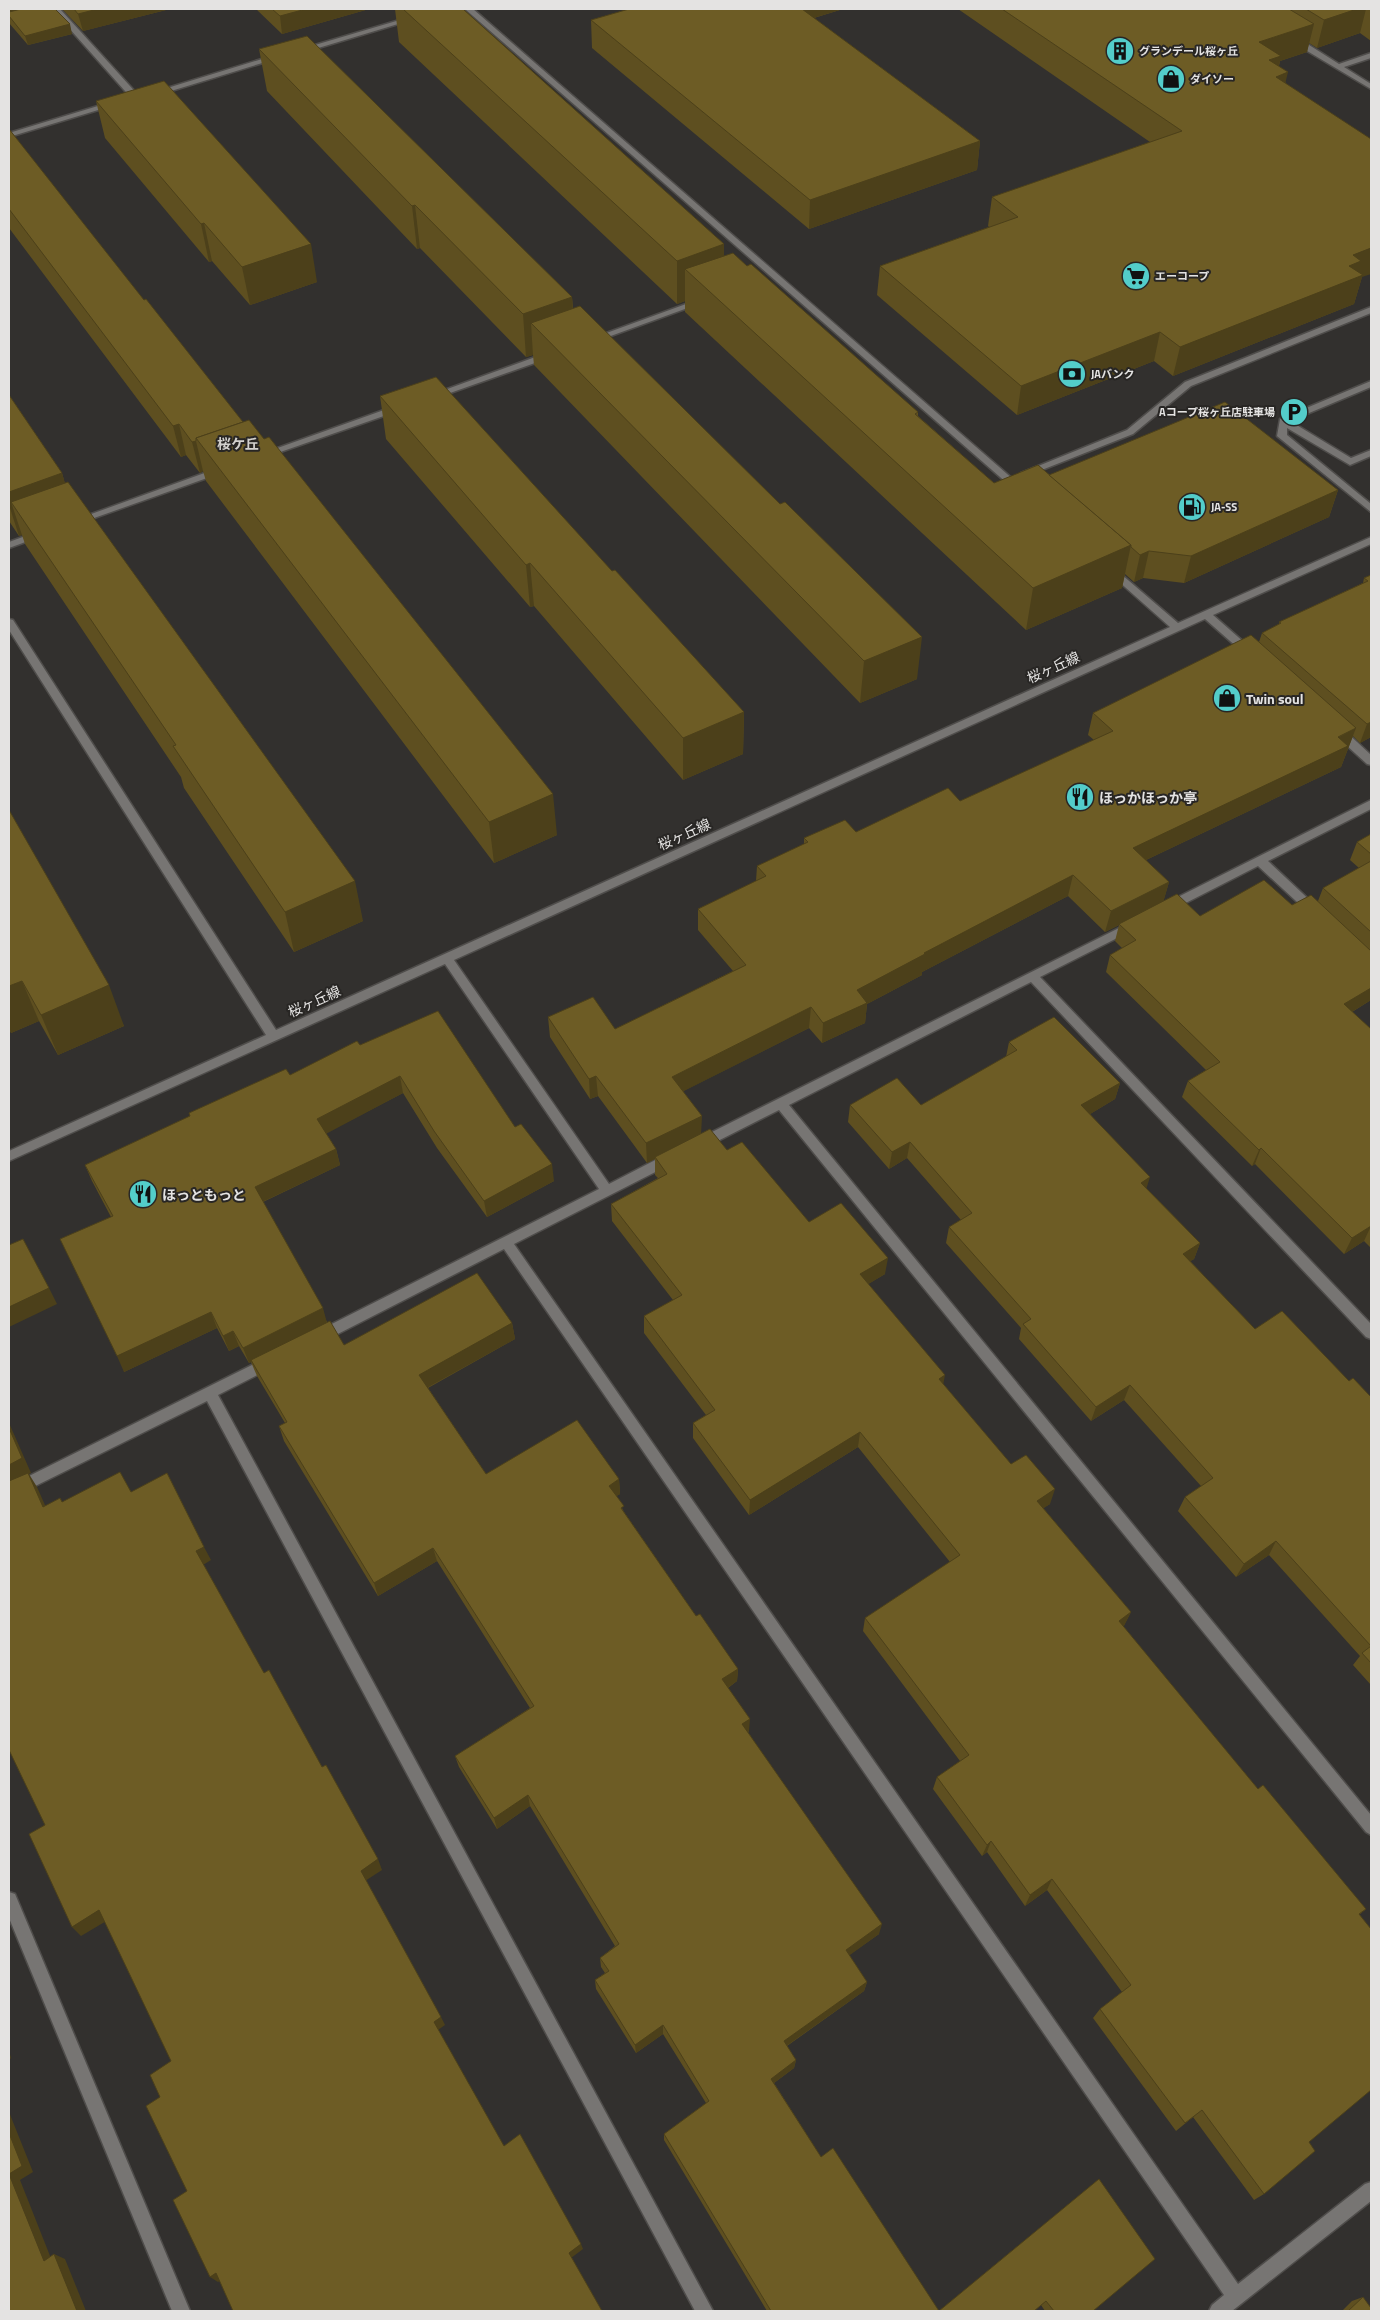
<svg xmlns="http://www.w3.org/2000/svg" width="1380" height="2320" font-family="'Titillium Web','Noto Sans JP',sans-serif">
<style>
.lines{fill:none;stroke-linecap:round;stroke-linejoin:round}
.minor-casing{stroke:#4f4d4b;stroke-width:3}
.minor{fill:#777573;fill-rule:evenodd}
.wall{fill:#5e4f20}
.shaded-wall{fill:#4c401a}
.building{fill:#6d5c25;stroke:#4c401a}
.labels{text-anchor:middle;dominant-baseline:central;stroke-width:4;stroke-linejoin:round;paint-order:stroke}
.far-poi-label{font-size:11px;font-weight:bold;fill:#e4e3e2;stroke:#282624;text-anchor:start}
.far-quarter-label{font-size:14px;font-weight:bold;fill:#d3d1ce;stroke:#282624}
.street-label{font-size:14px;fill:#e4e3e2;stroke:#282624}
.poi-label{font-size:14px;font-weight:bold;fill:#e4e3e2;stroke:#282624;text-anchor:start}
</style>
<rect width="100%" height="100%" fill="#32302e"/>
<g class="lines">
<defs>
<g id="minor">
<polygon points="52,9 60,9 139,96 139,100 133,100"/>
<polygon points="437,9 448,9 305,52 298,50"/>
<polygon points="465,9 473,9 1022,487 1022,491 1016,491"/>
<polygon points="1292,38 1298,38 1339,64 1371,53 1371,58 1344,67 1371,84 1371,89 1292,42"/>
<polygon points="275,55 282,57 158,95 151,93"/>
<polygon points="111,102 118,104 9,137 9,133"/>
<polygon points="697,300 704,302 597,341 590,339"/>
<polygon points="1371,307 1371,313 1191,386 1133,434 1029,475 1023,475 1021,473 1127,430 1185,382"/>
<polygon points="549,352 553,355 552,357 436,398 428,396"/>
<polygon points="1371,381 1371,387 1290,421 1351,458 1371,450 1371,456 1350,465 1287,428 1287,435 1371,504 1371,512 1277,436 1280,419"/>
<polygon points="398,405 401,406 401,410 266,457 263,458 258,455"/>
<polygon points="221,467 224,468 224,472 80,523 77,524 72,521"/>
<polygon points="39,531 44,534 42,536 9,548 9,542"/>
<polygon points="1371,537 1371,544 1213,615 1254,651 1254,655 1246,655 1205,619 454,960 609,1184 665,1155 673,1155 675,1159 673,1163 514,1244 1238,2284 1365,2184 1371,2182 1371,2201 1232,2311 1209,2311 1212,2305 1224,2295 504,1249 326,1340 321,1342 316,1340 314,1336 316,1332 599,1189 445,964 9,1161 9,1151 266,1035 9,630 9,619 13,620 276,1030 1170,627 1108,572 1108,568 1114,568 1178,623"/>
<polygon points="1338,727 1342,728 1371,755 1371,765 1367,764 1334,734 1333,731"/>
<polygon points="1371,800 1371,809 1268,861 1317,907 1319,910 1317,913 1309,913 1258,866 1172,910 1164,910 1162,907 1164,904"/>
<polygon points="1131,922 1135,923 1137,926 1135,929 1040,977 1371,1324 1371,1339 1366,1337 1031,982 789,1105 1371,1815 1371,1835 1366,1832 779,1110 704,1148 696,1148 694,1144 696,1140"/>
<polygon points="270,1356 275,1358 277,1362 275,1366 218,1395 713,2311 695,2311 207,1401 9,1499 9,1486"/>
<polygon points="9,1892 15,1894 190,2311 172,2311 9,1918"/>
</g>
</defs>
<use href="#minor" class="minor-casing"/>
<use href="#minor" class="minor"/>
</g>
<g class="wall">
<polygon points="9,9 72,34 28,45 9,23"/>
<polygon points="62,9 170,9 83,31"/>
<polygon points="256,9 369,9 282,34"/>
<polygon points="395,9 463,9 724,244 724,256 918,412 918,416 994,483 1049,475 1338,490 1329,517 1184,583 1143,578 1134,582 1125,574 1122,588 1026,630 685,312 685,301 677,304 399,42"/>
<polygon points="629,9 843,9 814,18 980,141 977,170 809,229 592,48 591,20"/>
<polygon points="958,9 1371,9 1371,41 1360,33 1317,48 1309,43 1307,52 1280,61 1279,66 1362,277 1354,304 1173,376 1154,361 1017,415 877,295 880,266 989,227 988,226 992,197 1150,142"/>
<polygon points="259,49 572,297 573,308 917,679 860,703 534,365 533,355 526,357 420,248 417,249 267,91"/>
<polygon points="96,101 317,282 250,305 212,261 209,262 105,138"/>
<polygon points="9,129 557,835 494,863 206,481 203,471 200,473 186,455 181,457 9,228"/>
<polygon points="9,395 62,473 65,484 363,921 294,952 184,788 181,777 25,544 22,535 19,536 9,521"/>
<polygon points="380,396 612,571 744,712 743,754 683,780 534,606 530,607 386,439"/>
<polygon points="1371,575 1371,737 1360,743 1353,736 1341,767 1146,860 1169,882 1163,902 1200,916 1292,905 1318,901 1323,888 1359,868 1350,860 1357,842 1371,834 1371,1000 1352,1012 1371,1029 1371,1248 1364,1241 1344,1254 1255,1164 1252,1166 1182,1097 1188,1081 1206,1070 1106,972 1110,955 1122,948 1115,941 1119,925 1105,932 1068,896 922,972 922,975 867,1004 865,1023 822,1043 809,1028 683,1091 701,1133 727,1150 809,1222 885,1274 868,1284 943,1384 1011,1464 1050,1504 1043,1508 1131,1612 1123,1627 1258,1789 1366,1909 1359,1915 1309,2142 1264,2194 1254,2200 1193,2117 1176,2131 1093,2018 1100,2009 1122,1992 1047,1890 1025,1906 987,1852 982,1856 933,1789 937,1777 960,1761 863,1631 865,1618 950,1562 858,1447 749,1515 693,1438 693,1423 706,1415 644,1333 644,1316 673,1300 612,1221 611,1204 658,1178 655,1175 655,1159 647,1163 598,1096 590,1099 550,1037 548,1017 615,1029 733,971 698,930 698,909 756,881 757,866 804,844 804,838 856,832 960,801 1094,740 1088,735 1093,713 1259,642 1262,633 1279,624 1279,622 1363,583 1364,578"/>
<polygon points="9,810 124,1026 58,1055 39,1021 11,1033 9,1028"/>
<polygon points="1009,1042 1120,1083 1115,1099 1090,1114 1146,1188 1200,1243 1194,1259 1190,1261 1255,1329 1349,1381 1371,1397 1371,1685 1353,1665 1360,1656 1269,1555 1236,1577 1178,1511 1185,1497 1201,1486 1124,1400 1091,1421 1019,1339 1021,1328 946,1243 949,1227 961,1220 907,1158 889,1169 848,1122 850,1105 921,1105 1006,1057"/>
<polygon points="360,1045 515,1127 554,1181 487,1217 437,1148 403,1093 326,1133 336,1149 340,1165 263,1202 327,1322 344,1345 512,1323 515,1339 428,1388 486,1474 619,1479 620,1494 616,1496 624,1512 696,1616 738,1669 737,1681 728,1688 749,1731 748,1732 879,1934 849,1955 867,1982 864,1991 787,2046 796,2060 794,2068 774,2083 821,2157 939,2311 1099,2179 1093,2311 1045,2311 1041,2305 1034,2311 767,2311 664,2140 664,2134 706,2103 663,2034 636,2053 596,1989 595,1980 605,1973 601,1967 600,1958 615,1946 530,1806 497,1829 459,1767 455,1756 530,1708 437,1561 378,1596 284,1441 279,1426 285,1423 257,1376 251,1362 249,1363 239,1346 229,1351 217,1328 124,1372 111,1217 92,1181 85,1165 190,1116 189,1113 290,1075"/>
<polygon points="1363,2297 1371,2311 1342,2311 1352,2301"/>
</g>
<g class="shaded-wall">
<polygon points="9,9 32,9 9,15"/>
<polygon points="98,9 170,9 83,31 78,14"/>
<polygon points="306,9 369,9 282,34 280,16"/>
<polygon points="787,9 843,9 787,26"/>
<polygon points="1357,9 1366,9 1360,33 1317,48 1324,20"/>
<polygon points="70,24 72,34 28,45 25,36"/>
<polygon points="1314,24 1307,52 1280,61 1276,77 1288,72 1281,101 1259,42"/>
<polygon points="980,141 977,170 809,229 810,200"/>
<polygon points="415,205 420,248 417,249 412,206"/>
<polygon points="204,223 212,261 209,262 201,224"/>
<polygon points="311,244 317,282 250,305 242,267"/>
<polygon points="724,244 724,287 685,269 685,301 677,304 677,261"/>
<polygon points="1371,248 1371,274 1362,277 1354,304 1173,376 1180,347 1349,266 1353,255"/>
<polygon points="572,297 575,340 531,323 533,355 526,357 523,314"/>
<polygon points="1160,332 1154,361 1017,415 1021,386"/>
<polygon points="179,424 186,455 181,457 173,426"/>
<polygon points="196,441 203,471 200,473 192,442"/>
<polygon points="62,473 75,517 11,502 22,535 19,536 9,505 9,492"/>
<polygon points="1338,490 1329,517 1184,583 1191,556"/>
<polygon points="1131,545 1122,588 1026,630 1033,588"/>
<polygon points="1149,551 1143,578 1134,582 1140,555"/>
<polygon points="530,563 534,606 530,607 526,565"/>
<polygon points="922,637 917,679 860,703 864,661"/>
<polygon points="744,712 743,754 683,780 683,738"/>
<polygon points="1371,722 1371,737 1360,743 1367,724"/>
<polygon points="1356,728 1341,767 1127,869 1133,848"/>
<polygon points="553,794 557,835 494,863 489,822"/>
<polygon points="1073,875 1068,896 922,972 922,975 867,1004 865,1023 822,1043 823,1023 857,990 924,953"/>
<polygon points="355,881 363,921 294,952 285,912"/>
<polygon points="1169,882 1163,903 1105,932 1111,911"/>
<polygon points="22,981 39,1021 11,1033 9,1027 9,986"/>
<polygon points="109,985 124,1026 58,1055 41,1015"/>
<polygon points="1371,988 1371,1000 1337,1021 1344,1004"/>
<polygon points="811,1007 809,1028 672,1097 672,1077"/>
<polygon points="400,1076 403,1093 322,1136 317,1119"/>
<polygon points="596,1076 598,1096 590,1099 589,1079"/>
<polygon points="1120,1083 1115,1099 1077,1122 1081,1105"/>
<polygon points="702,1116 701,1135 655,1157 655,1159 647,1163 646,1143"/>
<polygon points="910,1142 907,1158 889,1169 892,1152"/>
<polygon points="1261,1148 1255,1164 1252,1166 1259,1150"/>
<polygon points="336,1149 340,1165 260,1203 255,1187"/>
<polygon points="552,1164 554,1181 487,1217 484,1201"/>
<polygon points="1150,1177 1145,1193 1141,1183"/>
<polygon points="1371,1226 1364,1241 1344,1254 1352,1238"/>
<polygon points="1200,1243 1194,1259 1177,1270 1183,1254"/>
<polygon points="888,1258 885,1274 857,1291 860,1274"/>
<polygon points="49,1288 57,1304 9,1327 9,1307"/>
<polygon points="323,1308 327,1323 249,1363 243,1348"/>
<polygon points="211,1312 217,1328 124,1372 117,1356"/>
<polygon points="512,1323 515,1339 423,1390 419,1375"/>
<polygon points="233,1331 239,1346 229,1351 223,1336"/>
<polygon points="945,1375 942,1391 939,1379"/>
<polygon points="1130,1385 1124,1400 1091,1421 1096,1407"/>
<polygon points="9,1423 31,1473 29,1474 37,1487 52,1521 9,1484"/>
<polygon points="860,1432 858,1447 749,1515 750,1500"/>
<polygon points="619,1479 620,1494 610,1500 609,1486"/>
<polygon points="1055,1489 1050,1504 1032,1516 1037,1501"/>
<polygon points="1276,1541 1269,1555 1236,1577 1244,1564"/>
<polygon points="204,1547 211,1560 203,1565 196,1551"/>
<polygon points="433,1548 437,1561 378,1596 374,1583"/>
<polygon points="1131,1612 1124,1626 1112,1634 1119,1621"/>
<polygon points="738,1669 737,1681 722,1692 722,1679"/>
<polygon points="750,1719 749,1731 742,1737 742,1724"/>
<polygon points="528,1795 530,1806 497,1829 494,1818"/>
<polygon points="991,1841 987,1852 982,1856 987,1845"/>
<polygon points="378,1859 382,1870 365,1881 361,1871"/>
<polygon points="1052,1879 1047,1890 1025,1906 1030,1895"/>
<polygon points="99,1910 108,1920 81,1936 72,1927"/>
<polygon points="882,1924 879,1934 843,1960 846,1950"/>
<polygon points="867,1982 864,1991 782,2049 784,2041"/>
<polygon points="441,2017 445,2025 438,2030 434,2022"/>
<polygon points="663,2025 663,2034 636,2053 635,2045"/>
<polygon points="9,2051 11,2058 9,2060"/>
<polygon points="796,2060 794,2068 770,2086 771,2079"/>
<polygon points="9,2112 33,2172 20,2180 54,2266 44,2261 9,2174"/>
<polygon points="581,2244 583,2249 571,2258 569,2253"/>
<polygon points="54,2254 65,2259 86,2311 77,2311"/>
<polygon points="216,2273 224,2278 218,2282 210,2277"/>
</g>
<g class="building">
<polygon points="21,9 55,9 70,24 25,36 9,16 9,12"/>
<polygon points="74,9 98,9 78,14"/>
<polygon points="272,9 306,9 280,16"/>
<polygon points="403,9 463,9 724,244 677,261"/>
<polygon points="629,9 802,9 980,141 810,200 591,20"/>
<polygon points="1002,9 1289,9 1314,24 1259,42 1281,56 1269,60 1288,72 1276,77 1371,139 1371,248 1353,255 1361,261 1349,266 1363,275 1180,347 1160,332 1021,386 880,266 1018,217 992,197 1182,131"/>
<polygon points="1306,9 1357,9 1324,20"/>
<polygon points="307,36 572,297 523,314 415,205 412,206 259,49"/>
<polygon points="164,81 311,244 242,267 204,223 201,224 96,101"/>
<polygon points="9,129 144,300 146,299 243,422 196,438 196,441 192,442 179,424 173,426 9,209"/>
<polygon points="733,253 747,266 751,264 918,412 915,414 994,483 1038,465 1131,545 1033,588 685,269"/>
<polygon points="580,306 780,504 785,502 922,637 864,661 531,323"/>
<polygon points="436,377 612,571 615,570 744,712 683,738 530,563 526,565 380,396"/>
<polygon points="9,395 62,473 9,492"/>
<polygon points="1225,402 1338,490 1191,556 1149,551 1140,555 1131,547 1131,545 1049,475"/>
<polygon points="249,420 264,439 269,437 553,794 489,822 196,438"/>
<polygon points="68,482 355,881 285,912 173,746 176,745 11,502"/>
<polygon points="1371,575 1371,722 1367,724 1262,633 1281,623 1279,622 1368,581 1364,578"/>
<polygon points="1251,635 1356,728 1338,737 1348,746 1133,848 1169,882 1111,911 1073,875 924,953 925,954 857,990 867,1003 823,1023 811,1007 672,1077 702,1116 646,1143 596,1076 589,1079 548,1017 593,997 615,1029 746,965 698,909 766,876 757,866 808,842 804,838 845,820 856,832 948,788 960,801 1113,731 1093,713"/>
<polygon points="9,810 109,985 41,1015 22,981 9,986"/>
<polygon points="1371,834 1371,854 1357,842"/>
<polygon points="1371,861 1371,932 1323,888"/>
<polygon points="1264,880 1292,905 1311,895 1371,951 1371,988 1344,1004 1371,1029 1371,1226 1352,1238 1261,1148 1259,1150 1188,1081 1220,1062 1110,955 1136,940 1119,924 1177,894 1200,916"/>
<polygon points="438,1011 515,1127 521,1124 552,1164 484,1201 434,1131 400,1076 317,1119 336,1149 255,1187 323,1308 243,1348 233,1331 223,1336 211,1312 117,1356 60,1239 113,1216 85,1165 190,1116 189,1113 286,1069 290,1075 357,1041 360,1045"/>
<polygon points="1054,1017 1120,1083 1081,1105 1150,1177 1141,1183 1200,1243 1183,1254 1255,1329 1282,1311 1349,1381 1353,1378 1371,1397 1371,1646 1276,1541 1244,1564 1185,1497 1213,1478 1130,1385 1096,1407 1023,1324 1031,1319 949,1227 972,1213 910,1142 892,1152 850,1105 897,1078 921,1105 1017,1050 1009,1042"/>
<polygon points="710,1129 727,1150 742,1142 809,1222 841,1203 888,1258 860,1274 945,1375 939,1379 1011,1464 1026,1455 1055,1489 1037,1501 1131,1612 1119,1621 1258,1789 1263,1785 1366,1909 1359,1914 1371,1929 1371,2090 1309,2142 1315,2151 1264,2194 1202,2110 1185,2123 1100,2009 1131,1985 1052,1879 1030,1895 991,1841 987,1845 937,1777 969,1755 865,1618 960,1555 860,1432 750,1500 693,1423 715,1410 644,1316 682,1295 611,1204 667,1174 655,1157"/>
<polygon points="23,1239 49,1288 9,1307 9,1245"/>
<polygon points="477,1273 512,1323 419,1375 486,1474 577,1420 619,1479 609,1486 624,1506 621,1508 696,1616 700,1614 738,1669 722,1679 750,1719 742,1724 882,1924 846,1950 867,1982 784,2041 796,2060 771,2079 821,2157 833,2148 939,2311 1099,2179 1155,2259 1093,2311 1054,2311 1046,2301 1034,2311 771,2311 664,2134 709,2101 663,2025 635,2045 595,1980 609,1971 600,1958 619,1944 528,1795 494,1818 455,1756 534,1706 433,1548 374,1583 279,1426 287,1422 251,1360 330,1321 344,1345"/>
<polygon points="9,1428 22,1458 9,1465"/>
<polygon points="120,1472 131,1492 167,1473 204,1547 196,1551 264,1673 269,1670 322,1767 326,1765 378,1859 361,1871 441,2017 434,2022 504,2146 520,2134 581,2244 569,2253 602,2311 233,2311 216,2273 210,2277 173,2200 187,2191 146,2106 160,2097 150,2075 171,2061 99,1910 72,1927 29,1834 45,1825 9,1750 9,1481 28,1473 43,1507 60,1498 62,1502"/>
<polygon points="1371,1646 1371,1663 1362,1653"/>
<polygon points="9,2133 22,2166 9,2174 44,2261 54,2254 77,2311 9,2311"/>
<polygon points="1363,2297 1371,2308 1371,2311 1348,2311"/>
</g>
<defs>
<symbol id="building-disc" viewBox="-11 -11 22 22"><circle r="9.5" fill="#53cdca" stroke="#282624"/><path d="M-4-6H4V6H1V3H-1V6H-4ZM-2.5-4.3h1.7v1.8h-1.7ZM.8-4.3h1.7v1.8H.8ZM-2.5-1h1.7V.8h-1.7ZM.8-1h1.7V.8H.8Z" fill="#111"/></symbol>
<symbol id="shop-disc" viewBox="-11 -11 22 22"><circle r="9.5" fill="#53cdca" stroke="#282624"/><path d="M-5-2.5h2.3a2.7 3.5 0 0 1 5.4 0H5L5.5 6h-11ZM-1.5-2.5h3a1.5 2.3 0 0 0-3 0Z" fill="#111"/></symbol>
<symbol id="supermarket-disc" viewBox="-11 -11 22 22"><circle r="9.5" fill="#53cdca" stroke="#282624"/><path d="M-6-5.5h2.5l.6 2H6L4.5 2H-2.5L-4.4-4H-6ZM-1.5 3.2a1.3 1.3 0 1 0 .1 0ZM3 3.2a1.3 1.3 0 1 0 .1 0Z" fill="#111"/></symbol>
<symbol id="bank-disc" viewBox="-11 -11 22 22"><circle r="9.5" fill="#53cdca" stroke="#282624"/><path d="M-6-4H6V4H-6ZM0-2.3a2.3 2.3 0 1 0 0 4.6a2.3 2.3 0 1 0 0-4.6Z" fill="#111"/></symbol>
<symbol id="parking-disc" viewBox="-11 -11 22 22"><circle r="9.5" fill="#53cdca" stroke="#282624"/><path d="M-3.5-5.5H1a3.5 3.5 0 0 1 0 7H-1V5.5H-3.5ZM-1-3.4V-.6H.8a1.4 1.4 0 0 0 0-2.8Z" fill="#111"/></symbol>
<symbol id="fuel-disc" viewBox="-11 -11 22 22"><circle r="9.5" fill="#53cdca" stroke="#282624"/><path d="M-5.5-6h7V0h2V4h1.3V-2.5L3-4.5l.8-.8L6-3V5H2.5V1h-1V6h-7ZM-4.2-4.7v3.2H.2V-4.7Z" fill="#111"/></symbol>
<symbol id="restaurant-disc" viewBox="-11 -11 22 22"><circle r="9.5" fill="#53cdca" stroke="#282624"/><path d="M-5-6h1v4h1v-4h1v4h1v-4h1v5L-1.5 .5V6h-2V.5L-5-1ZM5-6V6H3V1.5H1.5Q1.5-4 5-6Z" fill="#111"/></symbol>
</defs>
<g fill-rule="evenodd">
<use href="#building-disc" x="1104" y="35" width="32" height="32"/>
<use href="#shop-disc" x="1155" y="63" width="32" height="32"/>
<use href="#supermarket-disc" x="1120" y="260" width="32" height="32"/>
<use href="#bank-disc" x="1056" y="358" width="32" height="32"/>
<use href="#parking-disc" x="1278" y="396" width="32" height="32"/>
<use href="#fuel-disc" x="1176" y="491" width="32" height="32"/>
<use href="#shop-disc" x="1211" y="682" width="32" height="32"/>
<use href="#restaurant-disc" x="1064" y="781" width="32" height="32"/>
<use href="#restaurant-disc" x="127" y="1178" width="32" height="32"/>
</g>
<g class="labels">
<g class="far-poi-label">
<text x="1139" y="51">グランデール桜ヶ丘</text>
<text x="1190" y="79">ダイソー</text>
<text x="1155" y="276">エーコープ</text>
<text x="1091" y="374">JAバンク</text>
<text x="1275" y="412" text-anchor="end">Aコープ桜ヶ丘店駐車場</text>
<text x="1211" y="507">JA-SS</text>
</g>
<g class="far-quarter-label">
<text x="238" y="443">桜ケ丘</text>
</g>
<g class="street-label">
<text transform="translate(1053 667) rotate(-24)">桜ヶ丘線</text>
<text transform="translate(684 834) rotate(-24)">桜ヶ丘線</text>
<text transform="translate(314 1001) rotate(-24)">桜ヶ丘線</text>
</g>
<g class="poi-label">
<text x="1246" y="698">Twin soul</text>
<text x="1099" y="797">ほっかほっか亭</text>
<text x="162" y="1194">ほっともっと</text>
</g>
</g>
<rect width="1380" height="2320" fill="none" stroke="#e4e3e2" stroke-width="20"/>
</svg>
